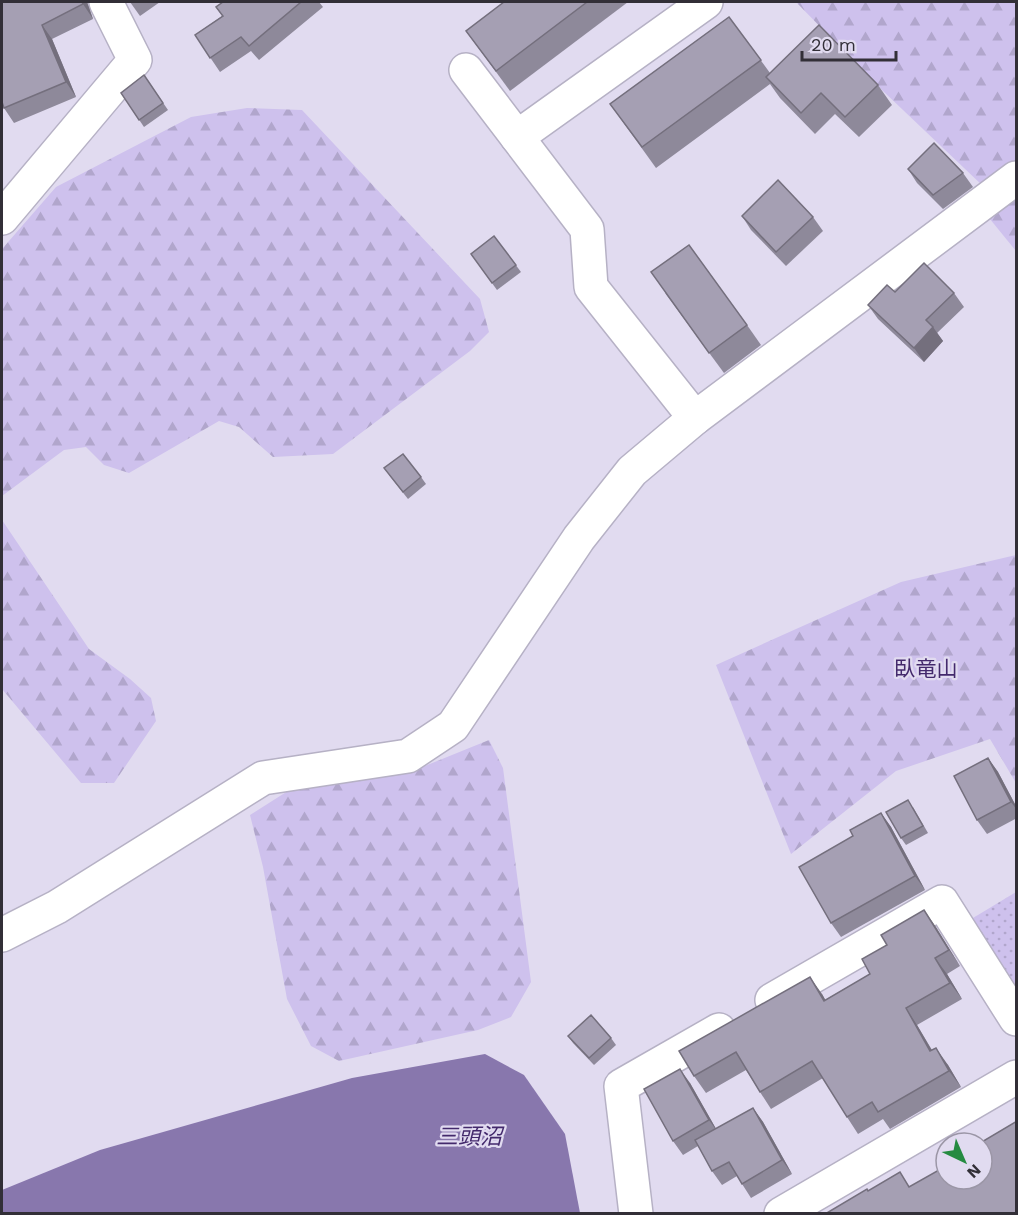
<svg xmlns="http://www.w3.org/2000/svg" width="1018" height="1215" font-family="'Work Sans','Noto Sans JP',sans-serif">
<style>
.grass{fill:url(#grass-dots)}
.forest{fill:url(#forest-firs)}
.water{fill:#8877ad}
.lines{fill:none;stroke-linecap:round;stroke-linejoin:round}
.minor-casing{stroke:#b6b1c5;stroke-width:36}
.minor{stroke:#fff;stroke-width:33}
.wall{fill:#8e899a}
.shaded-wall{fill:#746f7d}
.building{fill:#a59fb3;stroke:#746f7d;stroke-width:1.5}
.labels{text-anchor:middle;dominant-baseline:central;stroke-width:4.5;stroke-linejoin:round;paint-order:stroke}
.park-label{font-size:21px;fill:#43296c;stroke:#e1dbf0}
.water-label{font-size:22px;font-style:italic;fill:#43296c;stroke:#e1dbf0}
</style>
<defs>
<pattern id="grass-dots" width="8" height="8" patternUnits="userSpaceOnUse" patternTransform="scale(1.5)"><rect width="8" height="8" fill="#cec1ed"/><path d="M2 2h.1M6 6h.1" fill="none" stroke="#b1a6cc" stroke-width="1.8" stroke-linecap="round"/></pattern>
<pattern id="forest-firs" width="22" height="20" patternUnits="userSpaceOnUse" patternTransform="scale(1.5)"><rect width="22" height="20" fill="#cec1ed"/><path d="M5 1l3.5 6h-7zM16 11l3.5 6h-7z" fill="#b1a6cc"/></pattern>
</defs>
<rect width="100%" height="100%" fill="#e1dbf0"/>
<polygon class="grass" points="1016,892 1016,993 973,918"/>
<g class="forest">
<polygon points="796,2 1016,2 1016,164 984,187 883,91"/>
<polygon points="247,108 302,110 480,299 489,332 470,351 333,454 273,457 239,427 219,421 129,473 104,465 86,447 64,450 2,496 2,249 56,187 191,117"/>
<polygon points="1016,197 1016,251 985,213"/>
<polygon points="2,520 89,649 130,679 151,698 156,721 114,783 81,783 2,689"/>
<polygon points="1016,555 1016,783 990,739 896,771 791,854 716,665 901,582"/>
<polygon points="489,740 503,768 531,982 511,1017 478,1030 339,1061 311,1046 287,999 263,867 250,815 291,789 415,770"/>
</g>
<polygon class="water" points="485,1054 524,1075 565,1134 580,1213 2,1213 2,1190 100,1150 352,1078"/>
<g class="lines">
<defs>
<g id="minor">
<polyline points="466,70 587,229 591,287 695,418"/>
<polyline points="517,137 706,2"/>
<polyline points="2,218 135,60 106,2"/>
<polyline points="2,935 57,907 263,778 408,756 453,726 579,538 632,471 695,418 1016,178"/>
<polyline points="772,1000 942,902 1016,1019"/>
<polyline points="636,1214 621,1086 719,1030"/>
<polyline points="781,1214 1016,1077"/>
</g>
</defs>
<use href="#minor" class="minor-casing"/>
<use href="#minor" class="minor"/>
</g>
<g class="wall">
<polygon points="2,2 87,2 93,19 52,39 76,97 14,123 4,108"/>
<polygon points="130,2 160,2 140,16"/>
<polygon points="223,2 319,2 323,7 259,60 251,51 220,72 195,35 222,16 216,7"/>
<polygon points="504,2 628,2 510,91 466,31"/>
<polygon points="729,17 770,73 878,85 892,105 859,137 835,114 815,134 780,98 770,84 656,168 610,104"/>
<polygon points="144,75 168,110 144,127 121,93"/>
<polygon points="908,169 963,173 973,187 943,209 917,183"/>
<polygon points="742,216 813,217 823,231 786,266 751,230"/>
<polygon points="494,236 521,272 497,290 471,254"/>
<polygon points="665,293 747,325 761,345 724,373"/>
<polygon points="954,293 964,307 937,333 943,341 924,362 878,319 868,305"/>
<polygon points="389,475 421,477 426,484 408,499"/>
<polygon points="988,758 998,772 1017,808 1017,818 987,834 977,820"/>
<polygon points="913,807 928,833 906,845 901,838"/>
<polygon points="881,813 891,827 925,890 841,937 831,923 853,836"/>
<polygon points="924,910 960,966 947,974 962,999 917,1025 932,1050 948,1065 961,1087 890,1129 883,1119 858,1134 847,1117 823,1078 771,1109 760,1092 746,1070 706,1093 694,1076 822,994 825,1000 870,974 887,945"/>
<polygon points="568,1036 611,1038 616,1045 594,1065 573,1043"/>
<polygon points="690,1083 716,1129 753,1108 763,1122 792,1174 751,1198 737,1176 722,1185 712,1171 698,1146 683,1155 673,1141"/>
</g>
<g class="shaded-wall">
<polygon points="82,2 87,2 93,19 83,4"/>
<polygon points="42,25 52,39 76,97 66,82"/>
<polygon points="933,327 943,341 924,362 914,348"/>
<polygon points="988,758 998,772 1017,808 1017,810 1011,802"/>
<polygon points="881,813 891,827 925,890 915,876"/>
<polygon points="924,910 936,927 960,966 949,950"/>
<polygon points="935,958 947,974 962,999 950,983"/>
<polygon points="810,977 822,994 836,1018 824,1001"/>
<polygon points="906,1008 917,1025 942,1068 930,1051"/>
<polygon points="936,1048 948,1065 961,1087 949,1071"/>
<polygon points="680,1069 690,1083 719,1134 709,1120"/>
<polygon points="753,1108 763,1122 792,1174 782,1160"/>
</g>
<g class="building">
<polygon points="2,2 82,2 83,4 42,25 66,82 4,108 2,102"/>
<polygon points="223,2 301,2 249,46 241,37 210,58 195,35 223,16 216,7"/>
<polygon points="504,2 587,2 496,71 466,31"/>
<polygon points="729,17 761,60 642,147 610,104"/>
<polygon points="819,25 878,85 845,117 821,93 801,113 766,77"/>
<polygon points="144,75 163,103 139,120 121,93"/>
<polygon points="934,143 963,173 933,195 908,169"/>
<polygon points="778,180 813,217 776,252 742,216"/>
<polygon points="494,236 516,265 492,283 471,254"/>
<polygon points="689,245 747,325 709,353 651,272"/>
<polygon points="924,263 954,293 926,320 933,327 914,348 868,305 887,285 895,292"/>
<polygon points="403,454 421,477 403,492 384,468"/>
<polygon points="988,758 1011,802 977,820 954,776"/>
<polygon points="908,800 923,826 901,838 886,812"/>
<polygon points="881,813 915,876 831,923 799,867 853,836 850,830"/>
<polygon points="924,910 949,950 935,958 950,983 906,1008 930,1051 936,1048 949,1071 878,1112 872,1102 847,1117 812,1061 760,1092 736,1052 694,1076 679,1051 810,977 824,1001 870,974 862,959 887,945 881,935"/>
<polygon points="591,1015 611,1038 589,1058 568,1036"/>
<polygon points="680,1069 709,1120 673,1141 644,1089"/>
<polygon points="753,1108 782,1160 742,1184 729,1162 712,1171 695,1140"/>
<polygon points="1017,1121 1017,1214 825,1214 867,1189 868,1191 900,1172 909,1187 946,1166 946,1179 982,1179 982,1143 980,1143"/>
</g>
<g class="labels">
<g class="park-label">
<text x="926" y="668">臥竜山</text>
</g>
<g class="water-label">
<text x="469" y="1136">三頭沼</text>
</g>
</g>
<rect width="1018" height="1215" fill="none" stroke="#322f37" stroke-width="6"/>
<g transform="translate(964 1161) rotate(136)"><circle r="28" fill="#e1dbf0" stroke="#9b96a6" stroke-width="1.5"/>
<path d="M0-4.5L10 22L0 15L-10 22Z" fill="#258b41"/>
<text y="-9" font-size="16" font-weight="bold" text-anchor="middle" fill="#322f37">N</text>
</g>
<path d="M802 51v9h94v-9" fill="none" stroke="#322f37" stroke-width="3"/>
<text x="811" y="51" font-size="18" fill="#322f37" stroke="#e1dbf0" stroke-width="4.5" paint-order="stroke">20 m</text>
</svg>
